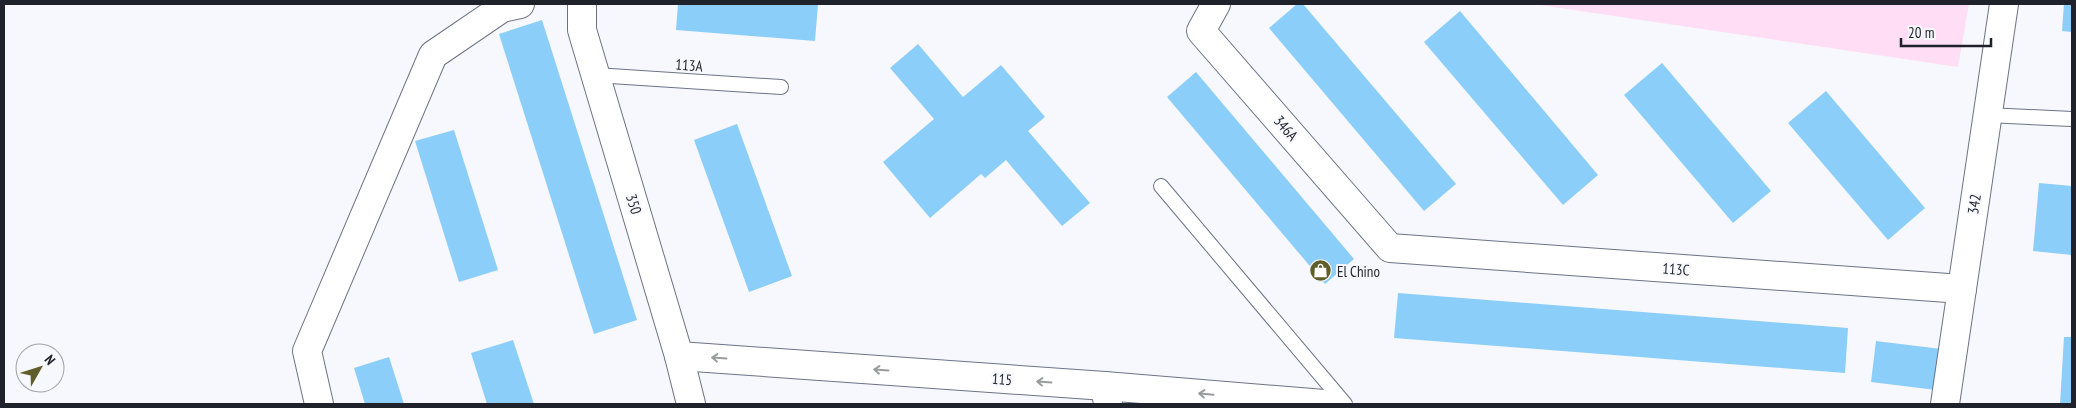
<svg xmlns="http://www.w3.org/2000/svg" width="2076" height="408" font-family="'PT Sans Narrow',sans-serif">
<style>
.grass{fill:#feddf5}
.building{fill:#8bcef9}
.lines{fill:none;stroke-linecap:round;stroke-linejoin:round}
.service-casing{stroke:#6d7386;stroke-width:16}
.minor-casing{stroke:#6d7386;stroke-width:30}
.tertiary-casing{stroke:#6d7386;stroke-width:30}
.service{stroke:#fff;stroke-width:14}
.minor{stroke:#fff;stroke-width:28}
.tertiary{stroke:#fff;stroke-width:28}
.oneway{stroke:#9a9c9f}
.labels{text-anchor:middle;dominant-baseline:central;stroke-width:4;stroke-linejoin:round;paint-order:stroke}
.street-label{font-size:15px;fill:#1f222a;stroke:#f7f8fd}
.poi-label{font-size:15px;fill:#1f222a;stroke:#f7f8fd;text-anchor:start}
</style>
<rect width="100%" height="100%" fill="#f7f8fd"/>
<polygon class="grass" points="1533,4 1969,4 1958,67"/>
<g class="building">
<polygon points="678,4 818,4 815,41 676,30"/>
<polygon points="1297,4 1303,4 1456,184 1424,211 1269,28"/>
<polygon points="2064,4 2072,4 2072,32 2062,31"/>
<polygon points="1460,11 1598,175 1563,205 1424,42"/>
<polygon points="542,20 637,320 594,334 499,34"/>
<polygon points="918,44 963,97 1001,65 1045,117 1028,131 1090,203 1062,226 1006,160 985,178 981,174 930,218 883,162 934,119 890,68"/>
<polygon points="1662,63 1771,191 1733,223 1624,95"/>
<polygon points="1196,72 1354,259 1325,284 1167,97"/>
<polygon points="1826,91 1925,208 1888,240 1788,123"/>
<polygon points="737,124 792,276 749,292 694,140"/>
<polygon points="454,130 498,270 459,282 415,141"/>
<polygon points="2039,183 2072,186 2072,255 2033,251"/>
<polygon points="1398,293 1848,328 1845,373 1394,338"/>
<polygon points="2064,337 2072,337 2072,404 2060,404"/>
<polygon points="513,340 534,404 487,404 471,353"/>
<polygon points="1876,341 1941,349 1936,390 1871,382"/>
<polygon points="389,357 404,404 365,404 354,368"/>
</g>
<g class="lines">
<defs>
<g id="service">
<polyline points="595,75 781,87"/>
<polyline points="1987,115 2072,119"/>
<polyline points="1161,186 1345,404"/>
</g>
<g id="minor">
<polyline points="1216,4 1201,31 1390,248 1962,289"/>
<polyline points="1105,386 1108,404"/>
<polyline points="319,404 307,351 433,55 502,8 520,4"/>
<polyline points="1945,404 2004,4"/>
</g>
<g id="tertiary">
<polyline points="582,4 582,30 679,356 691,404"/>
<polyline points="679,356 1105,386 1324,404"/>
</g>
</defs>
<use href="#service" class="service-casing"/>
<use href="#minor" class="minor-casing"/>
<use href="#tertiary" class="tertiary-casing"/>
<use href="#service" class="service"/>
<use href="#minor" class="minor"/>
<use href="#tertiary" class="tertiary"/>
</g>
<defs><path id="oneway-shaft" d="M-6 0H5M1.5-3L5.5 0L1.5 3" fill="none" stroke-width="1.6" stroke-linecap="round" stroke-linejoin="round" transform="scale(1.25)"/></defs>
<g class="oneway">
<use href="#oneway-shaft" transform="translate(719 358) rotate(-176)"/>
<use href="#oneway-shaft" transform="translate(881 370) rotate(-176)"/>
<use href="#oneway-shaft" transform="translate(1044 382) rotate(-176)"/>
<use href="#oneway-shaft" transform="translate(1206 394) rotate(-175)"/>
</g>
<defs>
<symbol id="shop-disc" viewBox="-11 -11 22 22"><circle r="9.5" fill="#5f5d29" stroke="#f7f8fd"/><path d="M-5-2.5h2.3a2.7 3.5 0 0 1 5.4 0H5L5.5 6h-11ZM-1.5-2.5h3a1.5 2.3 0 0 0-3 0Z" fill="#fff"/></symbol>
</defs>
<g fill-rule="evenodd">
<use href="#shop-disc" x="1308" y="258" width="25" height="25"/>
</g>
<g class="labels">
<g class="street-label">
<text transform="translate(689 65) rotate(4)">113A</text>
<text transform="translate(1286 128) rotate(49)">346A</text>
<text transform="translate(634 204) rotate(73)">350</text>
<text transform="translate(1974 204) rotate(-82)">342</text>
<text transform="translate(1676 269) rotate(4)">113C</text>
<text transform="translate(1002 379) rotate(4)">115</text>
</g>
<g class="poi-label">
<text x="1337" y="271">El Chino</text>
</g>
</g>
<rect width="2076" height="408" fill="none" stroke="#1f222a" stroke-width="10"/>
<g transform="translate(40 368) rotate(51)"><circle r="24" fill="#f7f8fd" stroke="#a1a2a9"/>
<path d="M0-4L9 19L0 12L-9 19Z" fill="#5f5d29"/>
<text y="-8" font-size="14" font-weight="bold" text-anchor="middle" fill="#1f222a">N</text>
</g>
<path d="M1901 38v8h90v-8" fill="none" stroke="#1f222a" stroke-width="2.5"/>
<text x="1908" y="38" font-size="15" fill="#1f222a" stroke="#f7f8fd" stroke-width="4" paint-order="stroke">20 m</text>
</svg>
